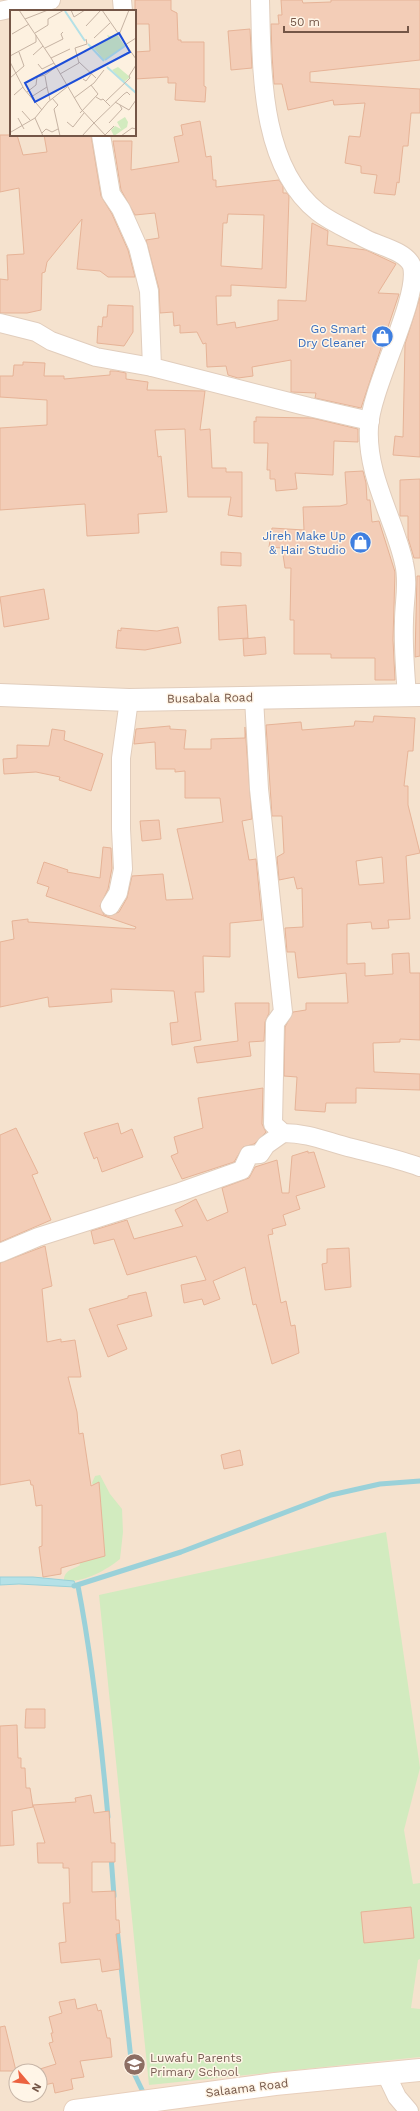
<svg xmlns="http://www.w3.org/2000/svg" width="420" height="2111" font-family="'Work Sans',sans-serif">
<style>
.residential{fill:#f5e2ce;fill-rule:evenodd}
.green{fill:#d2ebbf}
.water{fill:#b4e1e7;stroke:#9ad1d9}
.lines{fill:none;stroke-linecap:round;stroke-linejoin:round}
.stream{stroke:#9ad1d9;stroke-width:5}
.building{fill:#f3cdb7;stroke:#e6b397;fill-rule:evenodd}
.minor-casing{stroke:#e1cdbc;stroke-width:20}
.tertiary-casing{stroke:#e1cdbc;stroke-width:24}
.secondary-casing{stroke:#e8cfbc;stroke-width:24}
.minor{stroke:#fff;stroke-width:18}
.tertiary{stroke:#fff;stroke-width:22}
.secondary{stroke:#fff;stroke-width:22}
.labels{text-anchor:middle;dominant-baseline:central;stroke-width:3;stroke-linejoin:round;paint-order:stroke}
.shop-label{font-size:12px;fill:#366cbe;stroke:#fff5e7;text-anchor:end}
.street-label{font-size:12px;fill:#745647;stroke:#fff5e7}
.education-label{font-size:12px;fill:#785e54;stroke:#fff5e7;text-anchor:start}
.inset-river{fill:none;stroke:#b4e1e7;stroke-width:2}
.inset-road{fill:none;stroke:#c6b3a3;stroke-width:1}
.view{fill:#1d4ed8;fill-opacity:0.15;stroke:#1d4ed8;stroke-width:2}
.inset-edge{fill:none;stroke:#745647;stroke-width:2}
</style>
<rect width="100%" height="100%" fill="#fdf1e0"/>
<path class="residential" d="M0,0H420V2111H0ZM11,11H135V135H11ZM16,2071H40V2095H16Z"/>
<g class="green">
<path d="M100,1475L110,1494L122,1509L123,1532L120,1559C105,1571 83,1583 64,1581C64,1570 72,1570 80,1565L78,1557L99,1494L92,1483L95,1476Z"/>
<polygon points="386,1532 420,1768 404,1830 413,1884 420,1883 420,1959 418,1960 411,2008 420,2009 420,2057 149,2085 99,1595"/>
</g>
<polygon class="water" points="0,1577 33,1577 74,1581 76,1585 75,1587 19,1584 0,1585"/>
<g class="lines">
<g class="stream">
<polyline points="74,1586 181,1552 331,1495 380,1484 420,1481"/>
<path d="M78,1586C93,1663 101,1739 108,1817"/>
<polyline points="111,1856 114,1896"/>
<polyline points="117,1928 132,2069 144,2094"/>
</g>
</g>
<g class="building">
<polygon points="135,0 171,0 171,10 177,13 178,40 181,40 181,42 204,42 204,86 206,87 205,102 175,100 176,83 168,83 168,77 135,79 135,52 150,51 149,24 135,24"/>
<polygon points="281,0 302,0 303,3 331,2 331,0 420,0 420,60 310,72 310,82 420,89 420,113 411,113 408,146 403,146 399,183 397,182 395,195 374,193 377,175 361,173 361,166 345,163 349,136 360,137 365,103 334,105 333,100 288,110 282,84 274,84 272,55 271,24 279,24 278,15 282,15"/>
<polygon points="250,29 252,68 231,70 228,31"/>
<path d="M200,121L206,157L211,156L213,180H216V187L279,180L283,186V193H287L289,196L286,288L231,285V296H216L217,325L235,322L236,328L278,320V300L306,301L312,223L328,231L327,245L366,250L396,264L378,293L399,294L361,408L315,398L316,393L291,392V360L252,367L253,376L238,378L228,375L226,366L207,367L206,343L203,344L197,332L180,333V325L174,326L173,312L160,313L159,289L146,240L159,238L155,213L135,215L121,190L113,141H132L131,170L179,162L174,137L183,135L181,125ZM228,214L264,215L262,269L221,266L223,223H227Z"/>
<polygon points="0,135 17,135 23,155 47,152 44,135 91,135 101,196 112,214 128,250 135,277 108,277 100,271 77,269 82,219 47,262 45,272 42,273 41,310 27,313 0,313 0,279 8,280 7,255 24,254 19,188 0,192"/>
<polygon points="420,297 420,457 393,455 395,436 403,437 405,344"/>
<polygon points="108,305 133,306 133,332 124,346 97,343 98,326 102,327 103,317 107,317"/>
<polygon points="23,362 45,363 44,376 64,376 64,379 110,375 110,371 116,371 126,373 126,379 148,382 147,390 205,391 200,430 210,429 212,468 226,468 226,472 242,472 242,517 228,515 231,497 188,497 185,429 155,430 158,457 161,456 167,512 138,514 139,533 87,536 85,504 0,510 0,428 47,425 47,400 0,397 0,376 13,376 14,365 23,365"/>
<polygon points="256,417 312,418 358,429 358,442 334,441 333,475 295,473 297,489 276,491 275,479 270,479 270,470 267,470 268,443 254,443 254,421 256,422"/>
<polygon points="363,471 366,483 367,500 370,500 372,522 379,521 395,572 393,640 395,680 375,680 375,658 331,658 331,654 294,654 294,620 290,620 291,568 285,568 282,548 269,547 272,528 304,530 303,507 340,506 347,504 345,472"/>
<polygon points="420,479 420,558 414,558 408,538 408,516 400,516 400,480"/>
<polygon points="221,552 241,553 241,566 221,565"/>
<polygon points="417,576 420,576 420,656 415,657"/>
<polygon points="44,589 49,619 4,627 0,597"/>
<polygon points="246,605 248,638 219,640 218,607"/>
<polygon points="178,627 181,643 145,650 116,648 118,630 121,631 121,628 157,631"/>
<polygon points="265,637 266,654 244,656 243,639"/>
<path d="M374,716L415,718L413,751H408L404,786H408V805L420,853L406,856L410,919L388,920L389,928L372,929L371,922L347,924V964L365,963V976L393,974L392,954L409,953L410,973H420V1040L400,1039V1042L373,1043L374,1072L420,1074V1090L356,1088V1103H326L325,1112L295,1110L297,1077L284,1076L285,1027L293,1012L306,1010V1003H348L346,973L298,978L295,952H287L285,928L303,927L302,888L297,889L294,877L279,880L277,857L284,853L282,816H272L266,725L301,722L302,730L354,726L355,721L373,722ZM382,857L384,883L359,885L356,861Z"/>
<polygon points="170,726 170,729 186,730 184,749 211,749 211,739 245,738 245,727 252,819 242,821 249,860 256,859 262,920 230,923 230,957 203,956 204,992 195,992 201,1040 172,1045 170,1023 178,1022 174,991 111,989 112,1002 49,1007 48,997 0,1007 0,942 14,939 12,921 28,919 28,922 135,929 136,927 46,896 49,887 37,883 44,862 68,870 67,872 100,878 103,847 111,848 112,868 108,889 100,906 104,915 109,916 119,912 127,898 132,876 163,874 166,900 193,899 177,829 223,822 220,798 185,798 185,771 175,772 175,769 156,769 155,742 134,744 136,729"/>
<polygon points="52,729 65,731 64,740 103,754 91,791 59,780 60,777 36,772 4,774 3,759 17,758 17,745 49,746"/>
<polygon points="159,820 161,839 142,841 140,821"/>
<polygon points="235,1003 269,1003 269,1013 265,1022 264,1041 249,1042 251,1056 197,1063 194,1047 238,1041"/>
<polygon points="263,1088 262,1124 266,1132 254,1144 243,1147 234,1162 182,1179 171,1156 178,1153 174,1137 203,1128 198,1098"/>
<polygon points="118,1123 121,1134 132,1129 143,1157 102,1172 97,1157 94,1159 84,1133"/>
<polygon points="16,1128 38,1173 32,1175 51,1220 0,1242 0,1135"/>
<polygon points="308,1151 308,1153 314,1152 325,1187 296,1196 300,1209 283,1215 286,1225 272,1229 273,1234 268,1235 281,1303 286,1301 291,1326 295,1325 299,1353 272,1364 256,1304 253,1305 245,1267 213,1281 220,1299 204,1305 202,1299 184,1303 181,1285 206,1280 196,1256 127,1275 114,1239 94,1244 91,1231 127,1220 134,1239 183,1226 175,1210 196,1199 207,1221 228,1212 222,1188 249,1178 255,1167 277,1160 282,1193 289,1193 292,1156"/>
<polygon points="45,1246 52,1286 42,1289 47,1342 61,1339 61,1342 75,1340 81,1377 68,1377 77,1412 79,1434 83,1433 91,1486 99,1482 105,1556 61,1568 61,1574 43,1577 39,1547 42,1546 42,1505 36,1506 33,1485 31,1485 30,1480 0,1485 0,1263"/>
<polygon points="349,1248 351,1287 325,1290 322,1264 327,1263 327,1249"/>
<polygon points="146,1292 152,1316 117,1325 127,1349 108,1357 89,1309 128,1298 128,1296"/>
<polygon points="240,1450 243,1465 224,1469 221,1455"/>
<polygon points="26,1709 45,1709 45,1728 25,1728"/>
<polygon points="17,1725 18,1758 21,1758 21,1768 25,1768 26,1788 30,1788 33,1807 12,1811 14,1845 0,1846 0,1726"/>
<polygon points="91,1795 94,1813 109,1811 111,1843 115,1843 115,1862 92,1862 92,1892 115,1891 116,1920 119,1920 120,1933 116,1934 120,1969 102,1972 100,1959 61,1963 59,1943 66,1942 63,1903 70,1903 69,1868 63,1868 63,1863 38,1863 37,1843 45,1843 33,1805 76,1802 75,1798"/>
<polygon points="411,1907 414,1938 364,1943 361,1912"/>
<polygon points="75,1999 77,2009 96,2004 98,2011 101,2010 107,2038 110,2038 112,2057 80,2061 84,2077 71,2079 73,2089 55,2093 53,2083 40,2086 40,2069 56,2064 49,2043 53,2042 51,2033 53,2033 49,2017 62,2013 59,2002"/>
<polygon points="5,2026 16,2071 0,2071 0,2027"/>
</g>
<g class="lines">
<defs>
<g id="minor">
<polyline points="122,0 123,11"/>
<path d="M260,0C262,68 259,165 318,212C332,223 350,230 366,239C379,246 406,251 412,266C420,298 371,387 369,427C366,475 394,518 404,563C409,582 404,602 404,621C403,646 405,671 407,695"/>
<polyline points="0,11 51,0"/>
<polyline points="101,135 111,194 121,209 138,247 149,291 152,367 309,407 370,421"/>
<polyline points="0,323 36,332 51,341 96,357 152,367"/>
<path d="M254,698L259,789L283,1012L275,1023L273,1124L283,1133C310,1133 327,1142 352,1148C375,1154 398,1159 420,1167"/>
<polyline points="110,906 118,893 123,869 121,829 121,758 129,700"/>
<polyline points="0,1253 38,1237 180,1192 242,1170 249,1155 260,1154 266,1145 283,1133"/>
<polyline points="386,2074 397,2097 409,2111"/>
</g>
<polyline id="tertiary" points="0,695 129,700 420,695"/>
<polyline id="secondary" points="75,2111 275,2084 420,2070"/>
</defs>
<use href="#minor" class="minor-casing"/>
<use href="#tertiary" class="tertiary-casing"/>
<use href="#secondary" class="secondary-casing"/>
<use href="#minor" class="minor"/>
<use href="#tertiary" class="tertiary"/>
<use href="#secondary" class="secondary"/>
</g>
<defs>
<symbol id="shop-disc" viewBox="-11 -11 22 22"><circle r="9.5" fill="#3f7fe0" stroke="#fff5e7"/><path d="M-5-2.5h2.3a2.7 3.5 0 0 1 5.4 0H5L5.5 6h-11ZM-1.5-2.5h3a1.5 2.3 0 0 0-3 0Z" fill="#fff"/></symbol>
<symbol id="school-disc" viewBox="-11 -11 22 22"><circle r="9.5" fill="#8d6e63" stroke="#fff5e7"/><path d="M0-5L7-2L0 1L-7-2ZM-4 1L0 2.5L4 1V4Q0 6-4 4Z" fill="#fff"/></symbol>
</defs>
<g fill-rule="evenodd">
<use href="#shop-disc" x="370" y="324" width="25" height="25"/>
<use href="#shop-disc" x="348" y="530" width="25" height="25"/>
<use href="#school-disc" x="122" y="2052" width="25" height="25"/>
</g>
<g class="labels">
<g class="shop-label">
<text x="366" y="329">Go Smart<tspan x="366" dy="14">Dry Cleaner</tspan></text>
<text x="346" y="536">Jireh Make Up<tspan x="346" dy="14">&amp; Hair Studio</tspan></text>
</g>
<g class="street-label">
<text transform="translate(210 698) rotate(-1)">Busabala Road</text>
<text transform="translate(247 2088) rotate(-7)">Salaama Road</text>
</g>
<g class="education-label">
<text x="150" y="2058">Luwafu Parents<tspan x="150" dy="14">Primary School</tspan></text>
</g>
</g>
<g transform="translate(10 10)">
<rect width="126" height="126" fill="#fdf1e0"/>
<path d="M106,23L115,36L94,50L84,38L99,29L97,25L103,27ZM108,57L120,67L114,72L102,60ZM115,107L118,112L117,117L104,126L101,120L105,116L111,119L107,112Z" fill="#d2ebbf"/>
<path class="inset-river" d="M55,1L75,31M78,34L94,51M95,50L115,36M97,57L126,83"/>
<path class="inset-road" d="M9,0L41,48L71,99L96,126M61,0L64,7L75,0M92,0L126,49M15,9L38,0M76,16L91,0M25,23L38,15V9L54,0M2,24L19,14M109,25L119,0M84,28L100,13M115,35L126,28M35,38L53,29L51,24L53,22M23,45L33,36M0,46L26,32V25M41,48L60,39M0,52L14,79L32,100M69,52L86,68M28,54L32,59L44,53M50,64L69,53L65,38L77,34L76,29M0,68L14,56L9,42M73,69L76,71L82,63M37,77L40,90M17,82L26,75L27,67L35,65L46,57M4,85L13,77M21,87L37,77L35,66M86,87L91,90L93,89L100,96M42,88L48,95L44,99L50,126M64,88L84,73L94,60M96,91L120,68L119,66L126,55M105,92L119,100L126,90M12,101L20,110M70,103L88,84L81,75M8,108L14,119M25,108L33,126M57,112L63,117L74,103M99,113L112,99L110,95M83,114L114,84L117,82L120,85M1,122L25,108L38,92L57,77M32,123L36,119L42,122L48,119M95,125L104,116M72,126L83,114M111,126L122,118L126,119"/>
<path class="view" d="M109,23L120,42L25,92L15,73Z"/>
<rect width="126" height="126" class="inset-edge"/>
</g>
<g transform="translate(28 2083) rotate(118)"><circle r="19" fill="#fff5e7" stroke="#c7b5a7"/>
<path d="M0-3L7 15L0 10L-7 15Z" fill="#ec6240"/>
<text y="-6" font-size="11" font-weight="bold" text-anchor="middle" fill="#745647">N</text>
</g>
<path d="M284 26v6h124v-6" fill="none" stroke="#745647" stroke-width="2"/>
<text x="290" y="26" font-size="12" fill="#745647" stroke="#fff5e7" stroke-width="3" paint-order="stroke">50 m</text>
</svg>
